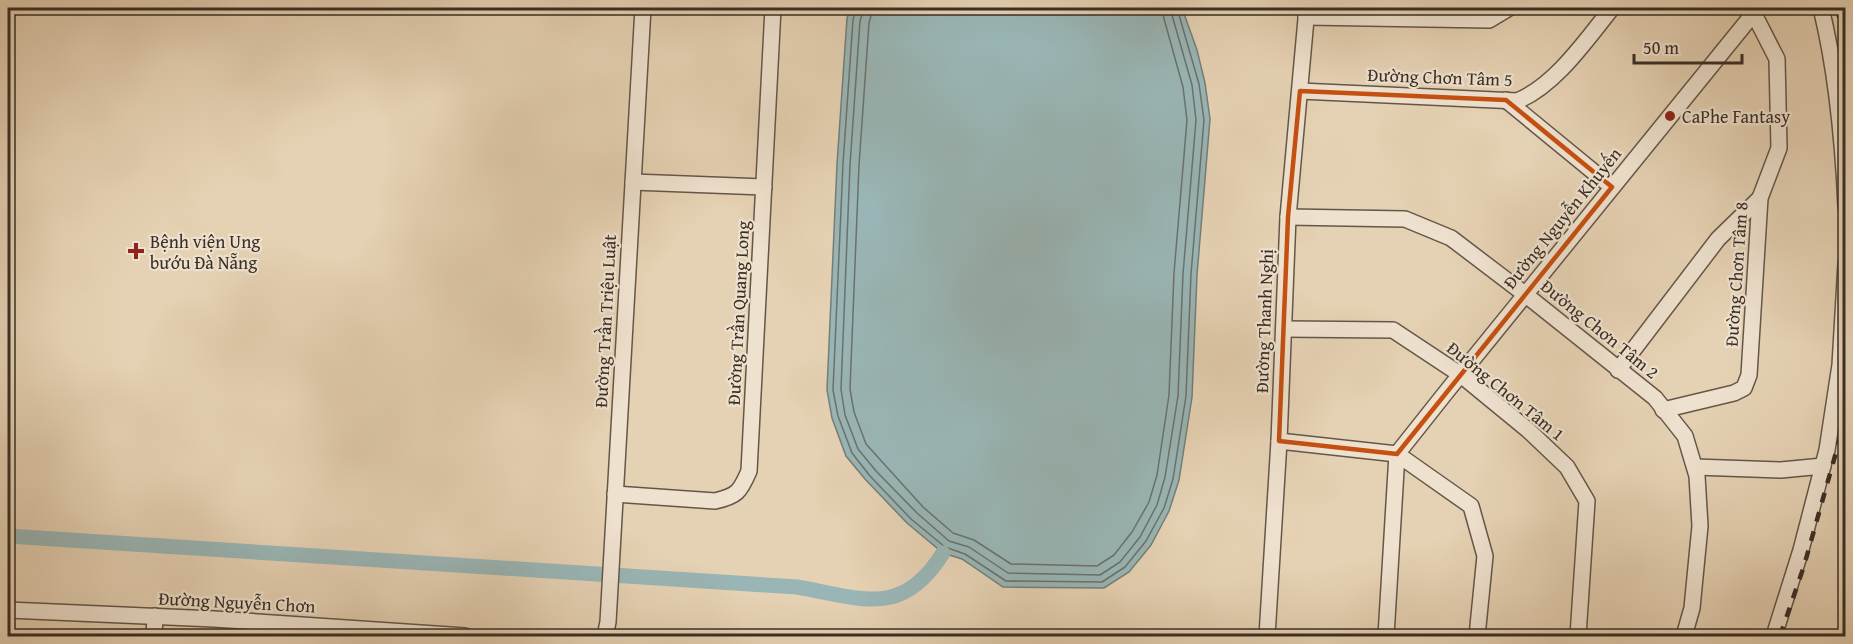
<svg xmlns="http://www.w3.org/2000/svg" width="1853" height="644" font-family="'Gentium Book Plus',serif">
<style>
.water{fill:#99b5b5;stroke:#737f7b;stroke-width:1.5}
.lines{fill:none;stroke-linecap:round;stroke-linejoin:round}
.shore{stroke:#69726d;stroke-width:1.5}
.canal{stroke:#99b5b5;stroke-width:15}
.minor-casing{stroke:#645748;stroke-width:18}
.minor{stroke:#eee1ce;stroke-width:15}
.rail{stroke:#392e25;stroke-width:4.5;stroke-dasharray:10 10;stroke-linecap:butt}
.marked{fill:none;stroke:#c55011;stroke-width:4.5;stroke-linejoin:round}
.poi-dot{fill:#8f2418;stroke:#eee1ce;stroke-width:2}
.labels{text-anchor:middle;dominant-baseline:central;stroke-width:4.5;stroke-linejoin:round;paint-order:stroke}
.street-label{font-size:18px;fill:#392e25;stroke:#eee1ce}
.poi-label{font-size:18px;fill:#392e25;stroke:#eee1ce;text-anchor:start}
</style>
<rect width="100%" height="100%" fill="#e5d1b3"/>
<filter id="stains"><feTurbulence type="fractalNoise" baseFrequency=".00333" numOctaves="4"/><feColorMatrix values="0 0 0 0 .2 0 0 0 0 .09 0 0 0 0 .02 0 0 0 .5 -.17"/></filter>
<radialGradient id="worn" r=".72"><stop offset=".6" stop-color="#630" stop-opacity="0"/><stop offset="1" stop-color="#630" stop-opacity=".3"/></radialGradient>
<polygon class="water" points="851,8 1182,8 1197,50 1205,83 1210,119 1197,275 1192,397 1179,480 1169,511 1151,545 1129,572 1104,588 1003,587 962,559 943,553 907,523 865,479 846,456 832,418 827,390 837,164 847,18"/>
<g class="lines">
<g class="shore">
<polyline points="856,8 853,20 843,164 833,390 838,416 852,453 870,476 911,519 945,547 965,554 1006,581 1102,582 1125,567 1146,541 1164,508 1173,479 1186,396 1191,274 1204,120 1199,84 1177,8"/>
<polyline points="864,8 860,21 850,165 841,389 845,415 858,449 876,471 917,513 949,541 969,547 1008,573 1100,575 1120,562 1140,537 1157,505 1165,477 1178,396 1183,274 1196,120 1192,85 1170,8"/>
<polyline points="873,8 869,23 859,165 850,389 854,412 866,444 923,507 953,533 974,540 1011,564 1097,566 1114,555 1132,532 1149,502 1157,475 1169,395 1174,273 1187,120 1183,87 1161,8"/>
</g>
<path class="canal" d="M8,536L797,587C861,598 902,619 943,553"/>
<defs>
<g id="minor">
<path d="M1821,8C1837,73 1843,140 1846,207"/>
<polyline points="1306,17 1489,20 1509,8"/>
<path d="M1300,91L1517,101C1555,86 1587,39 1612,8"/>
<polyline points="1506,100 1612,187"/>
<polyline points="633,182 764,187"/>
<polyline points="1288,217 1405,219 1451,238 1526,295 1655,398 1685,436 1697,476 1700,526 1692,608 1684,636"/>
<polyline points="1284,329 1393,330 1461,375 1528,430 1567,467 1587,501 1578,636"/>
<polyline points="1618,370 1718,239 1760,198"/>
<polyline points="1663,410 1734,393 1744,388 1749,375 1760,198 1779,148 1777,59 1754,14"/>
<polyline points="1279,441 1397,454 1471,506 1485,556 1477,636"/>
<polyline points="1397,454 1447,391 1758,8"/>
<polyline points="1695,467 1781,470 1823,466"/>
<path d="M615,494L715,501C737,496 740,492 749,471L773,8"/>
<polyline points="8,610 214,619 465,636"/>
<polyline points="154,636 155,616"/>
<polyline points="605,636 608,622 643,8"/>
<polyline points="1267,636 1279,441 1288,217 1307,8"/>
<polyline points="1386,636 1397,454"/>
<polyline points="1774,636 1801,550 1827,450 1840,365 1846,263"/>
</g>
</defs>
<use href="#minor" class="minor-casing"/>
<use href="#minor" class="minor"/>
<g class="rail">
<polyline points="1837,8 1846,46"/>
<polyline points="1780,636 1804,566 1846,417"/>
</g>
</g>
<path class="marked" d="M1300,91L1506,100L1612,187L1397,454L1279,441L1288,217Z"/>
<g class="poi-dot">
<circle cx="1670" cy="116" r="6"/>
<path d="M133 242h6v6h6v6h-6v6h-6v-6h-6v-6h6z"/>
</g>
<g class="labels">
<g class="street-label">
<text transform="translate(1440 77) rotate(2)">Đường Chơn Tâm 5</text>
<text transform="translate(1562 218) rotate(-51)">Đường Nguyễn Khuyến</text>
<text transform="translate(1736 274) rotate(-86)">Đường Chơn Tâm 8</text>
<text transform="translate(738 313) rotate(-87)">Đường Trần Quang Long</text>
<text transform="translate(605 321) rotate(-87)">Đường Trần Triệu Luật</text>
<text transform="translate(1264 321) rotate(-88)">Đường Thanh Nghị</text>
<text transform="translate(1600 329) rotate(39)">Đường Chơn Tâm 2</text>
<text transform="translate(1506 391) rotate(39)">Đường Chơn Tâm 1</text>
<text transform="translate(237 602) rotate(3)">Đường Nguyễn Chơn</text>
</g>
<g class="poi-label">
<text x="1682" y="116">CaPhe Fantasy</text>
<text x="150" y="241">Bệnh viện Ung<tspan x="150" dy="21">bướu Đà Nẵng</tspan></text>
</g>
</g>
<rect width="1853" height="644" fill="none" stroke="#e5d1b3" stroke-width="30"/>
<rect x="9" y="9" width="1835" height="626" fill="none" stroke="#392e25" stroke-width="3"/>
<rect x="15" y="15" width="1823" height="614" fill="none" stroke="#392e25" stroke-width="1.5"/>
<path d="M1634 54v9h108v-9" fill="none" stroke="#392e25" stroke-width="3"/>
<text x="1643" y="54" font-size="18" fill="#392e25" stroke="#eee1ce" stroke-width="4.5" paint-order="stroke">50 m</text>
<rect width="100%" height="100%" filter="url(#stains)"/>
<rect width="100%" height="100%" fill="url(#worn)"/>
</svg>
